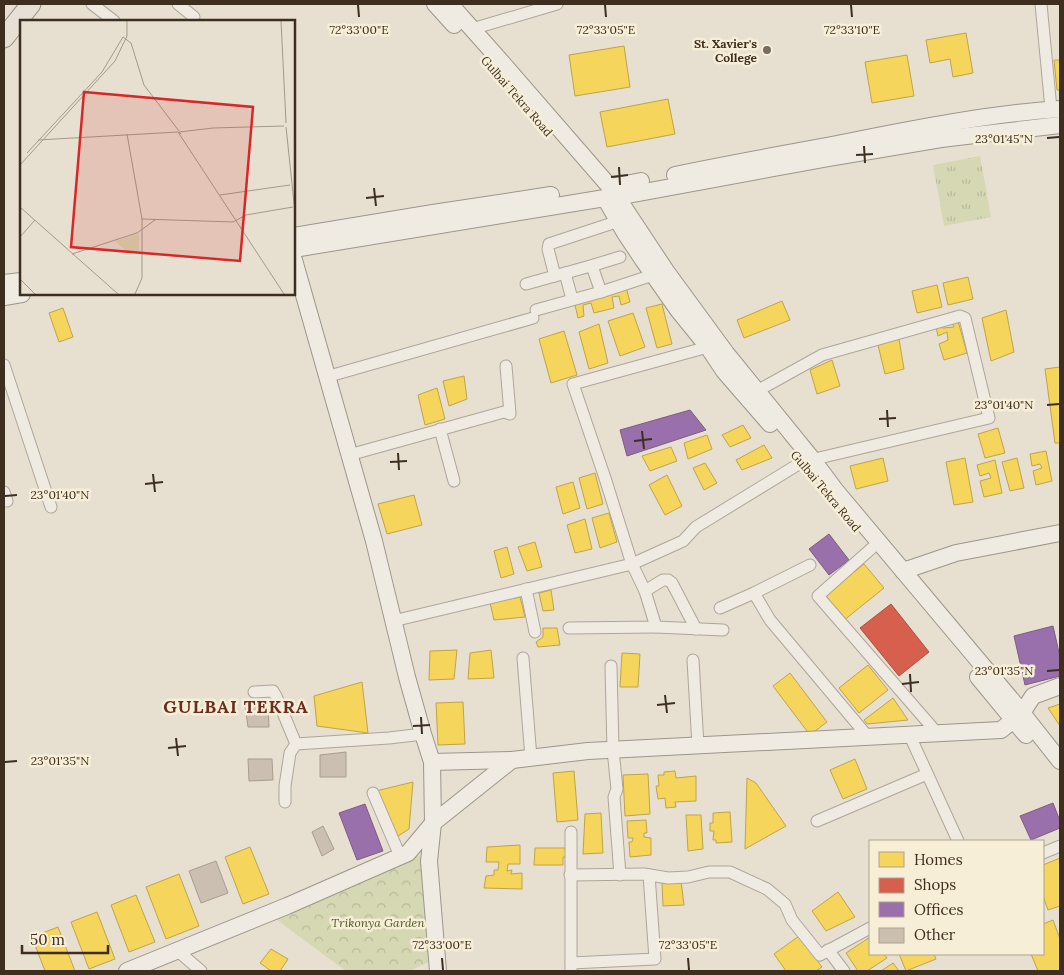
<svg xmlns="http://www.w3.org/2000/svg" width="1064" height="975" font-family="Lora,serif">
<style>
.grass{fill:url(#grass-tufts)}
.forest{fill:url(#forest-crowns)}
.homes{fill:#f6d55c;stroke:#bea34a}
.shops{fill:#d6604d;stroke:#a85140}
.offices{fill:#9970ab;stroke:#7d5c81}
.building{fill:#cbbfb2;stroke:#a89c90}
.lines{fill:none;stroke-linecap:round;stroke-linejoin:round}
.street-casing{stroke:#ada599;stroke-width:13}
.secondary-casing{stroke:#9c958a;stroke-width:18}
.primary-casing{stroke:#928b80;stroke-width:21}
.street{stroke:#efebe3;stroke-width:11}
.secondary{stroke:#efebe3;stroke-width:16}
.primary{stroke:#e6e1d4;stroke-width:19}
.ticks{fill:none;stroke:#3d2e20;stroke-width:2}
.poi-dot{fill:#786c5e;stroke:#f7eed8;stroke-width:2}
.labels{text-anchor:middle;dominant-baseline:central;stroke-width:5;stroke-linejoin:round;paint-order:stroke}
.poi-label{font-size:12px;font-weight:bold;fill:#3d2e20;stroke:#f7eed8;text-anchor:end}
.street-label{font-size:12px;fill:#3d2e20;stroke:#f7eed8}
.park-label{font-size:12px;font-style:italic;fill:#4d5a26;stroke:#f7eed8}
.district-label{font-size:18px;font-weight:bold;letter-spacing:1px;fill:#6b2e1e;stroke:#f7eed8}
.inset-road{fill:none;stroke:#a3998a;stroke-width:1}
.view{fill:#d62828;fill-opacity:0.15;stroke:#d62828;stroke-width:2.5}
.inset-edge{fill:none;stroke:#3d2e20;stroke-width:2.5}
.ticks-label{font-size:12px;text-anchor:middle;fill:#3d2e20;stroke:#f7eed8;stroke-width:5;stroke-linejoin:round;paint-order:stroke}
</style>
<defs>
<pattern id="grass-tufts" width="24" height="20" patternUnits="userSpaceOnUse" patternTransform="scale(1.25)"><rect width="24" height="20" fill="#d6d7b3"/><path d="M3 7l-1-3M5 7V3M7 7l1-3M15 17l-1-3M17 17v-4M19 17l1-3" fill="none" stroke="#b9b99a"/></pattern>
<pattern id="forest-crowns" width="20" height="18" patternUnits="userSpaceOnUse" patternTransform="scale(1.25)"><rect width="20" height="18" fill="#d6d7b3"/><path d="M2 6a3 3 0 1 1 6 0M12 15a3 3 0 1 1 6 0" fill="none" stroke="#b9b99a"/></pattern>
</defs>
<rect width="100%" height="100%" fill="#e7e0d1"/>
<polygon class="grass" points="980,156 991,217 944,226 933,165"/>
<polygon class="forest" points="412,855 421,857 423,872 431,961 410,971 346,971 273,917"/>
<g class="homes">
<polygon points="966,33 973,73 953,77 950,59 930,63 926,40"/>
<polygon points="624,46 630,87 575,96 569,55"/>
<polygon points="907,55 914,96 872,103 865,62"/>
<polygon points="1054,60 1060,60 1060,90 1057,90"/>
<polygon points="668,99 675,134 607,147 600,112"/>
<polygon points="968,277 973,299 948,305 943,283"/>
<polygon points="937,285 942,307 917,313 912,291"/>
<polygon points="626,287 630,302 621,305 619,296 612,297 614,308 594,313 591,303 583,305 584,316 578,318 575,305"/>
<polygon points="782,301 790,320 744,338 737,320"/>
<polygon points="662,304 672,344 657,348 646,308"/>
<polygon points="63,308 73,337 59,342 49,313"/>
<polygon points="1006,310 1014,352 991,361 982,318"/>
<polygon points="633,313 645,347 620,356 608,321"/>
<polygon points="958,321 967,353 944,360 939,344 948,340 947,332 938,336 936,327 944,328 954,327 952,323"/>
<polygon points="599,324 608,363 589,369 579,332"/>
<polygon points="564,331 577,375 551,383 539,339"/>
<polygon points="899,339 904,369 885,374 878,345"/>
<polygon points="832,360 840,386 817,394 810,370"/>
<polygon points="1060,367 1060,443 1055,443 1045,369"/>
<polygon points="464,376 467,399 449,406 443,381"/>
<polygon points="437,388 445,419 425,425 418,395"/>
<polygon points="743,425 751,438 730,447 722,435"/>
<polygon points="998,428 1005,453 985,458 978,434"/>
<polygon points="707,435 712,449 688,459 684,443"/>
<polygon points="764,445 772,458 742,470 736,460"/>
<polygon points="671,447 677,461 650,471 642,456"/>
<polygon points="1046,451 1052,481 1036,485 1033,471 1042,468 1040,464 1032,466 1030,454"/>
<polygon points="883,458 888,481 856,489 850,466"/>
<polygon points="965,458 973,502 954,505 946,462"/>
<polygon points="1017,458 1024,488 1010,491 1002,462"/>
<polygon points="995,460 1002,493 984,497 980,481 991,478 989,473 980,476 977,465"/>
<polygon points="705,463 717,483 704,490 693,468"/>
<polygon points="595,473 603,504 587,509 579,478"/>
<polygon points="667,475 682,506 665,515 649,485"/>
<polygon points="573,482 580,508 563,514 556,487"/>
<polygon points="414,495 422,525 387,534 378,504"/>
<polygon points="609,513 617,542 600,548 592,518"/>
<polygon points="585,519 592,549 575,553 567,525"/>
<polygon points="535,542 542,567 527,571 518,547"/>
<polygon points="507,547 514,574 501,578 494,551"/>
<polygon points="864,564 884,588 843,621 823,597"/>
<polygon points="551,590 554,610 543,611 539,593"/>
<polygon points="520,597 525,617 494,620 490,603"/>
<polygon points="543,628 557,628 560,645 538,647 536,642 543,637"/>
<polygon points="457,650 454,679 429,680 430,651"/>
<polygon points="491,650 494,678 468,679 470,653"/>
<polygon points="622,653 640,654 638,687 620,687"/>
<polygon points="868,665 888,690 859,713 839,688"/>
<polygon points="790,673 827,722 810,735 773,686"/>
<polygon points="362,682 368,733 317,726 314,696"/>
<polygon points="893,698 908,720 867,724 864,720"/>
<polygon points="463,702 465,744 438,745 436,703"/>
<polygon points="1060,704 1060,726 1048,708"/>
<polygon points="855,759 867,789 843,799 830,770"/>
<polygon points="574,771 578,820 557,822 553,773"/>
<polygon points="675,771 676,778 696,776 696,801 675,802 676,807 666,808 665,798 658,799 656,786 659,786 658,775 664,775 664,772"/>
<polygon points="648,774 650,814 625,816 623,775"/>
<polygon points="747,778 756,783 786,826 745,849"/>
<polygon points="413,782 409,829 395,838 376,791"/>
<polygon points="730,812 732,842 716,843 716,840 713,840 714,831 710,831 710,823 713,823 713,813"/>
<polygon points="601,813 603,853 583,854 585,814"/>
<polygon points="686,815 701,815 703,849 688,851"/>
<polygon points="646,820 647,833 644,833 644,837 651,838 651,855 630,857 629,842 632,842 633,838 628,838 627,821"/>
<polygon points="520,845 520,864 508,864 507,871 512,870 511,874 522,873 522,889 484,888 486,876 494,875 494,870 498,870 499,862 486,862 487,847"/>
<polygon points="250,847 269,894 243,904 225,857"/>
<polygon points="535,848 565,848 566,857 563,857 563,865 534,865"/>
<polygon points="1060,858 1060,906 1048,910 1043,896 1043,865"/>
<polygon points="179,874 199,926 166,939 146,887"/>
<polygon points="681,881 684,905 663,906 662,882"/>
<polygon points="838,892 855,917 826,931 812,911"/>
<polygon points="136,895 155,942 129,952 111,905"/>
<polygon points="97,912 115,959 89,969 71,922"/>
<polygon points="1053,920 1060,939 1060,971 1038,971 1031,954 1043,954 1043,924"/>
<polygon points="58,927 75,971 45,971 32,937"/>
<polygon points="799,936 822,967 816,971 786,971 774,954"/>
<polygon points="870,937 870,954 884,954 887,958 867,971 858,971 846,953"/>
<polygon points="271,949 288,959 280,971 271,971 260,963"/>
<polygon points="899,954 934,954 936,959 906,971"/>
<polygon points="893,963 899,971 881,971"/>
</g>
<polygon class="shops" points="891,604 929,652 899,676 860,628"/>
<g class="offices">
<polygon points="690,410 706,430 627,456 620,430"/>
<polygon points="829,534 849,560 829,575 809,549"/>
<polygon points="1053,626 1060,657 1060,676 1025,685 1014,636"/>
<polygon points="1053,803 1060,821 1060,828 1031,840 1020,816"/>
<polygon points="365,804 383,851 357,860 339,813"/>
</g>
<g class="building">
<polygon points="268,703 269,727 248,727 245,705"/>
<polygon points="346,752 346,777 320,777 320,755"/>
<polygon points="248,759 272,759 273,780 249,781"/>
<polygon points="323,826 334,849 322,856 312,832"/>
<polygon points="216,861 228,893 201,903 189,871"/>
</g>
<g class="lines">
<defs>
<g id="street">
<polyline points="92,4 114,21"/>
<polyline points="178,4 194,17"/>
<polyline points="1041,4 1051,109"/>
<polyline points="472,29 557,4"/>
<polyline points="565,273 572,299"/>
<polyline points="555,276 548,249 549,244 619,221"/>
<polyline points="526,284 594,265"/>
<polyline points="601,292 593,269 594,265 620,257"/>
<polyline points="536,310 601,292 653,275"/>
<polyline points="4,365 51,507"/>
<polyline points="326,377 533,318"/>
<polyline points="440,429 454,481"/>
<polyline points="349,455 504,412 510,414 506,366"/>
<polyline points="4,492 7,501"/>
<polyline points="872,548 818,596 938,734"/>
<polyline points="810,565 754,593 770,620 869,738"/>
<polyline points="526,589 535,632"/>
<polyline points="645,591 663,580 668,580 672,583 696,629"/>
<polyline points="720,608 754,593"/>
<polyline points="393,621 632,564 683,541 696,527 802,462 989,418 965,318 960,316 822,355 757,391"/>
<polyline points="656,627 723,630"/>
<polyline points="569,628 656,627 645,591 632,564 605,478 573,384 708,347"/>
<polyline points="523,658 531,758"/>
<polyline points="693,660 698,746"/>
<polyline points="611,666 613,750 617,789 614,797 620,875"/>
<polyline points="254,692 273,691 276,696 296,744 290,753 285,786 285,802"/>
<polyline points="910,736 958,841"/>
<polyline points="296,744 389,738 423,734"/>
<polyline points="373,793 400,856"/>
<polyline points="817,821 927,774"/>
<polyline points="1043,853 1060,846"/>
<polyline points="570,875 644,874 668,878 688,877 709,872 730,872 767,889 785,904 792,920 820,955 870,928"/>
<polyline points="828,950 844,971"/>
<polyline points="178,951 201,971"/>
<polyline points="571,963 655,959 649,875"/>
<polyline points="571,971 571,832"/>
</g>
<g id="secondary">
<polyline points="435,4 454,25"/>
<polyline points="450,4 498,58 610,187 641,181"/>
<polyline points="1060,125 941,139 828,158 617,197 666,271 726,353 813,460 836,491 1015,704 1060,761"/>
<path d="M675,175C732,163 790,153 847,142C917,128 988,114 1060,109"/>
<polyline points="294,236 433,213 551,195"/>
<polyline points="294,249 605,198 625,233 643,260 678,310 708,347 724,371 770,424"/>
<polyline points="294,260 374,541 407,677 423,734 432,762 433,823 429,861 438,971"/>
<polyline points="4,283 21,281"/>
<polyline points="4,297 22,294"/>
<polyline points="903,571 956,553 1060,533"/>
<polyline points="978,677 1026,735"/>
<polyline points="432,762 512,760 588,751 1001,730 1022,713 1033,696 1060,686"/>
<polyline points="127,971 287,906 408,853 433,823 512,760"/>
</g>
<polyline id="primary" points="4,38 31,4"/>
</defs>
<use href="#street" class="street-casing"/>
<use href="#secondary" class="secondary-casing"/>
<use href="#primary" class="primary-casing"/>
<use href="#street" class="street"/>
<use href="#secondary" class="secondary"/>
<use href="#primary" class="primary"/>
</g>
<path class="ticks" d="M358,5L359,17M605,5L606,17M851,5L852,17M1047,138L1059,137M864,146L865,163M856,155L873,154M619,167L620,185M611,177L628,175M374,188L376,206M366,198L384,196M1047,405L1059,404M887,410L888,427M879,419L896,418M642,431L644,449M634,441L652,439M398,453L399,470M390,462L407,461M153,474L155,492M145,484L163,482M5,496L17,495M1047,671L1059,670M910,674L911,692M902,684L919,682M665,695L667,713M657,705L675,703M421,717L422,734M413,726L430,725M176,738L178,756M168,748L186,746M5,762L17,761M442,958L443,970M688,958L689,970"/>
<circle class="poi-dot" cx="767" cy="50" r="5"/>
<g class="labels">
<g class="poi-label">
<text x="757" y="43">St. Xavier's<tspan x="757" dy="14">College</tspan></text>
</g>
<g class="street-label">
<text transform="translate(517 96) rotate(49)">Gulbai Tekra Road</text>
<text transform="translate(826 491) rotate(50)">Gulbai Tekra Road</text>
</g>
<g class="park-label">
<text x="378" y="922">Trikonya Garden</text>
</g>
<g class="district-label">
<text x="236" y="706">GULBAI TEKRA</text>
</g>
</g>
<g transform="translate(20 20)">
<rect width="275" height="275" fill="#e7e0d1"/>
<path d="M119,214V230L115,232L108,233L95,221Z" fill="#d6d7b3"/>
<path class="inset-road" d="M261,1L266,103M103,17L111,23L124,65L159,111M266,107L275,192M107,114L122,199V258L115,274M161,114L159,112L193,108L264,106M18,120L158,112L264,274M7,133L82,52L103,17M0,145L95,41L107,16V1M200,175L270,165M0,187L98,274M122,199L213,202L226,195L273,187M0,217L15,200M52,234L117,213L135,200M0,259L15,274"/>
<path class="view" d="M64,72L233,87L220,241L51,227Z"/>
<rect width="275" height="275" class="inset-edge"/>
</g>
<g class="ticks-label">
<text x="359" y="34">72°33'00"E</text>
<text x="606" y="34">72°33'05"E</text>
<text x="852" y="34">72°33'10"E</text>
<text x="1004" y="143">23°01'45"N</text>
<text x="1004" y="409">23°01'40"N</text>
<text x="60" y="499">23°01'40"N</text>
<text x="1004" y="675">23°01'35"N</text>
<text x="60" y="765">23°01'35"N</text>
<text x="442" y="949">72°33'00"E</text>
<text x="688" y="949">72°33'05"E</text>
</g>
<rect width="1064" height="975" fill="none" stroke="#3d2e20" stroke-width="10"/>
<rect x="869" y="840" width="175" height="115" fill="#f7eed8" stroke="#ada18e"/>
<rect x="879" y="852" width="25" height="15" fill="#f6d55c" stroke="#ada18e"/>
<text x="914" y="865" font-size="15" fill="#3d2e20">Homes</text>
<rect x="879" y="878" width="25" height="15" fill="#d6604d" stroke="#ada18e"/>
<text x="914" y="890" font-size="15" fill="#3d2e20">Shops</text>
<rect x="879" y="902" width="25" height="15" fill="#9970ab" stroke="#ada18e"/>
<text x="914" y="915" font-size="15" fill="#3d2e20">Offices</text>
<rect x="879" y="928" width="25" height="15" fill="#cbbfb2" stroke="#ada18e"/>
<text x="914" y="940" font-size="15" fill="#3d2e20">Other</text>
<path d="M22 945v8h86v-8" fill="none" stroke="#3d2e20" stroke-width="2.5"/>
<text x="30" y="945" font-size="15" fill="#3d2e20" stroke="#f7eed8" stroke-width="4" paint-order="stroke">50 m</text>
</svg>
